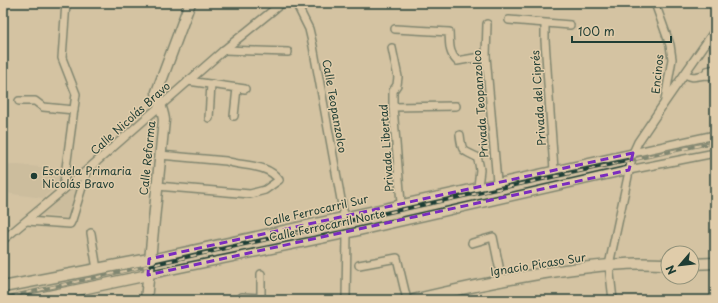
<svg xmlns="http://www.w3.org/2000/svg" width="718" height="303" font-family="'Playpen Sans',sans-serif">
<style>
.built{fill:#c3b698}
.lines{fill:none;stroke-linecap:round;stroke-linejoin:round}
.minor-casing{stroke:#1f3d34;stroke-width:10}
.secondary-casing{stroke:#1f3d34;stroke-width:13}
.minor{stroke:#e0ccaa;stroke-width:7}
.secondary{stroke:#e0ccaa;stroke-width:10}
.rail-casing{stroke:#1f3d34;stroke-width:3.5}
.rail{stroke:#e0ccaa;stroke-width:2;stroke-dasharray:6;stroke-linecap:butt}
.marked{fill:none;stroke:#7b2cbf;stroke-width:3;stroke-dasharray:8 5;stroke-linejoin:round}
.poi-dot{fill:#1f3d34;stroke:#e0ccaa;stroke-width:1.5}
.labels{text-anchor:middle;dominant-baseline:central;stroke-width:3;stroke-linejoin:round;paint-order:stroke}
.street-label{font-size:11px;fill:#1f3d34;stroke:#e0ccaa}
.poi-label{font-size:11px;fill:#1f3d34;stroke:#e0ccaa;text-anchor:start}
</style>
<rect width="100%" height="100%" fill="#d4c3a3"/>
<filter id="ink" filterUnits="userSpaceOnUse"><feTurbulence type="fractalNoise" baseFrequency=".025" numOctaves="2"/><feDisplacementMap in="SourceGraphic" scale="8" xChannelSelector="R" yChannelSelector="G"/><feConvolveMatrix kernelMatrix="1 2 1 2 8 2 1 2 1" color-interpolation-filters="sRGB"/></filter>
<g filter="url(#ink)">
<g class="built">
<polygon points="7,164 62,169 60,183 43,198 5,193"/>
<polygon points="75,181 81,188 71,218 39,215"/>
</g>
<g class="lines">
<defs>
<g id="minor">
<polyline points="296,3 309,29 313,46 344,216"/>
<polyline points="655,3 670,45 672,59 665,100"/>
<polyline points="509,20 570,25"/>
<polyline points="487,24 486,56 497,182"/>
<polyline points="545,24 545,40 554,170"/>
<path d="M395,29L449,32C450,43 448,52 457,61L486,56"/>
<polyline points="392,48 398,77 397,85 393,91 393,107 401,203"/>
<polyline points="224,50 288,52"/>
<path d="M685,74C694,79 695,76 705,75C708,75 711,76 715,75"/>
<polyline points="706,75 707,71 715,69"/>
<polyline points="188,81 245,89"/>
<polyline points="19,101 35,101 43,107 74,110"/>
<polyline points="393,107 456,106"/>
<polyline points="234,116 237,88"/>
<polyline points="209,118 211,84"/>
<path d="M460,135C462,152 462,150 477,157L479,164L480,170L478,186"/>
<path d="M157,186L250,194L265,190L279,180C267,163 243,167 226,161L160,155"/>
<polyline points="63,190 76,94 62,58 66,3"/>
<polyline points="27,221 70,224 72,220 87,171"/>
<polyline points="91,233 97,269"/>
<polyline points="3,240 87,170 224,50 282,3"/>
<polyline points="472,243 493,237 500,271 501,282"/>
<polyline points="149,259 715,135"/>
<polyline points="359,265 397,258 407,300"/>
<polyline points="148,275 347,234 629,170 715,153"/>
<polyline points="242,297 261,298"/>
<polyline points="261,300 261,274"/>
<polyline points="346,300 347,234"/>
<polyline points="613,300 609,265 633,153 638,142 665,102 715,30"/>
</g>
<g id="secondary">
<polyline points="692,264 715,263"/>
<polyline points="3,287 149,259"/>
<polyline points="30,300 148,275"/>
<path d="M146,300L164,120C163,110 158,102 157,92L190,3"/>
<path d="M413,300C481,284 556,268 625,264C639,263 654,264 668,264"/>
</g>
</defs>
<use href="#minor" class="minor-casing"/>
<use href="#secondary" class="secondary-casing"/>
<use href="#minor" class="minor"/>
<use href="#secondary" class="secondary"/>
<defs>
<polyline id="rail" points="3,298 345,222 715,142"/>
</defs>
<use href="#rail" class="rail-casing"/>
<use href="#rail" class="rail"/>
</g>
</g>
<path d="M0 0H718V303H0ZM633,153L629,170L148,275L149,259Z" fill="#d4c3a3" fill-opacity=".55" fill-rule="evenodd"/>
<path class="marked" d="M633,153L629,170L148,275L149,259Z"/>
<circle class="poi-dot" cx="34" cy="176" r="4"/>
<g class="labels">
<g class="street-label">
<text transform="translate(657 74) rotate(-84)">Encinos</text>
<text transform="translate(538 98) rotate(-94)">Privada del Ciprés</text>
<text transform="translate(480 104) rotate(-94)">Privada Teopanzolco</text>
<text transform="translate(335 106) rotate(80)">Calle Teopanzolco</text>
<text transform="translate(130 118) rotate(-42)">Calle Nicolás Bravo</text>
<text transform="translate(386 148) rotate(-94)">Privada Libertad</text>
<text transform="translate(147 158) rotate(-84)">Calle Reforma</text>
<text transform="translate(316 210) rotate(-13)">Calle Ferrocarril Sur</text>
<text transform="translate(327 225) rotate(-12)">Calle Ferrocarril Norte</text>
<text transform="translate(538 264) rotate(-9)">Ignacio Picaso Sur</text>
</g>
<g class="poi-label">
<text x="42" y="170">Escuela Primaria<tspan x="42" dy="13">Nicolás Bravo</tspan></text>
</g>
</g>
<rect width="718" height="303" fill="none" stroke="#e0ccaa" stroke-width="16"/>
<rect x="8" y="8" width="702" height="287" fill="none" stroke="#1f3d34" stroke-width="1.5" filter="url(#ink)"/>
<g transform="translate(680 265) rotate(242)"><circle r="19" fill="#e0ccaa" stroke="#93937b"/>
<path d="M0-3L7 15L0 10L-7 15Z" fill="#1f3d34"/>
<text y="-6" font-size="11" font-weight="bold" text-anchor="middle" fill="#1f3d34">N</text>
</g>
<path d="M572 36v6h99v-6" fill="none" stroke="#1f3d34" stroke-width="2"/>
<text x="578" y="36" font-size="12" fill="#1f3d34" stroke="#e0ccaa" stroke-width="3" paint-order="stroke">100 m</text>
</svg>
